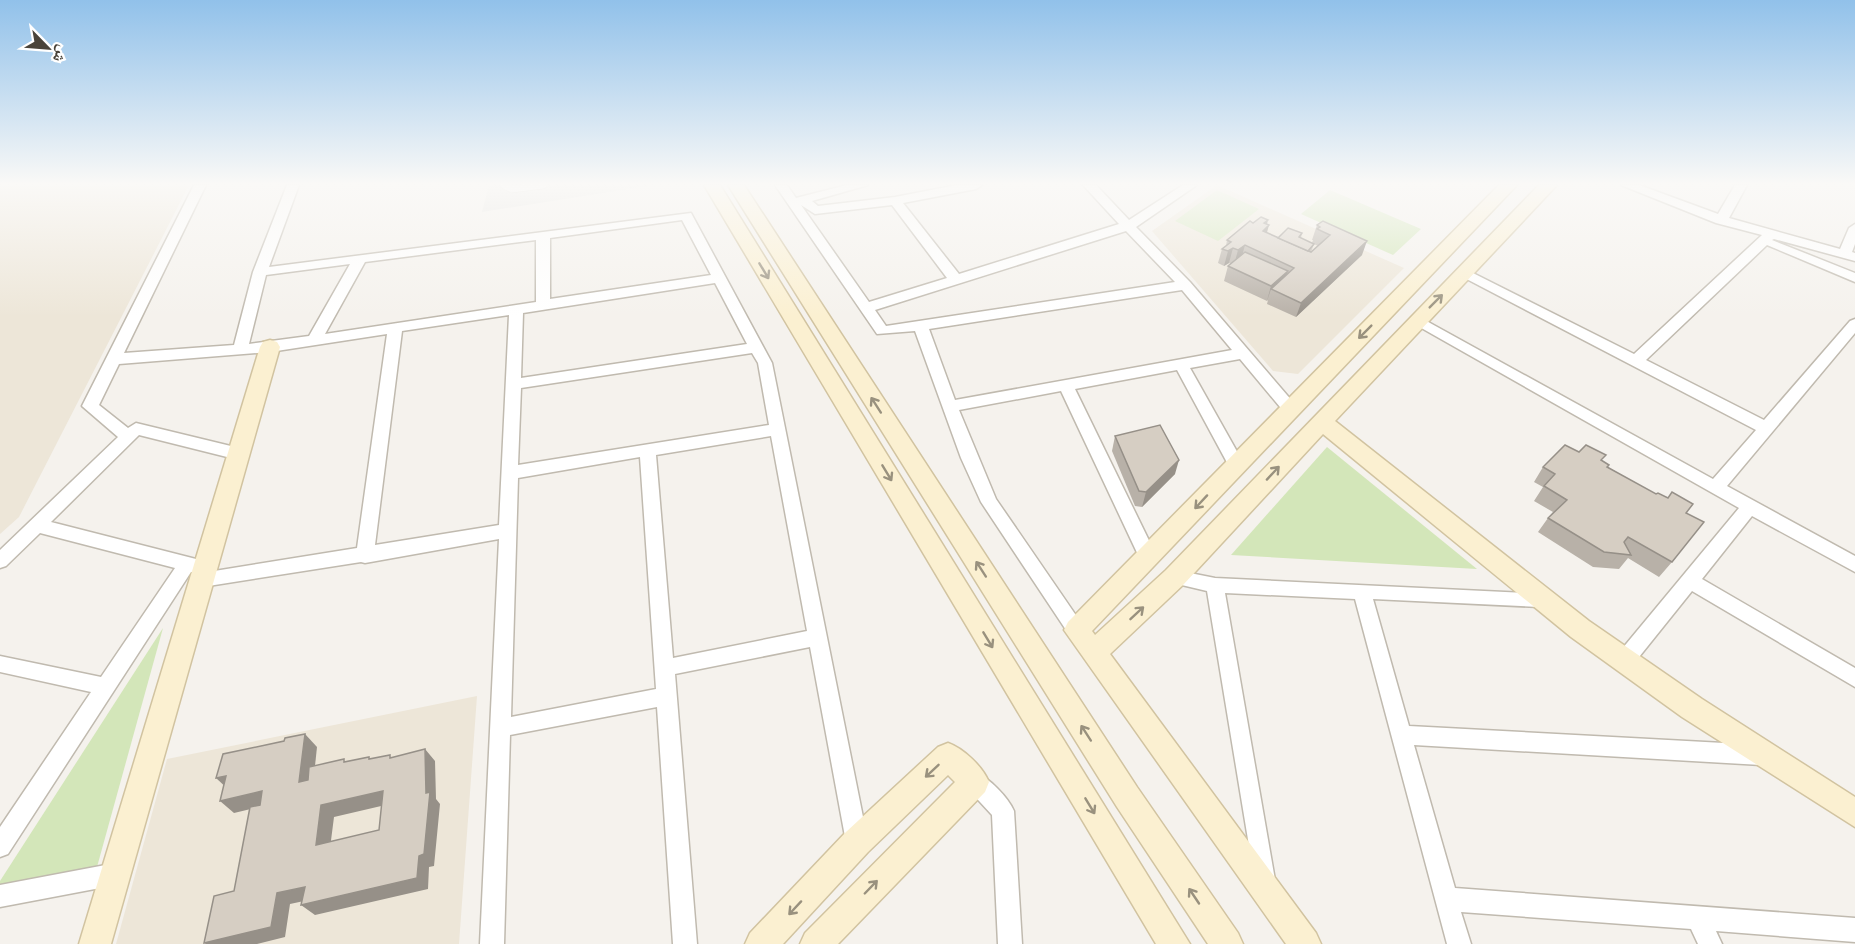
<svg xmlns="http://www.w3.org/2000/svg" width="1855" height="944" font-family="'Public Sans','Noto Naskh Arabic',sans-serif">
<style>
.education{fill:#ede6d8}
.green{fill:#d3e6b9}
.parking{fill:#e4e3e0}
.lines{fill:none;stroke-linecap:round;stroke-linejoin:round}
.lane-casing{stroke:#c0baaf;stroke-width:8}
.street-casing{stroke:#c0baaf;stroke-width:3}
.secondary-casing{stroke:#d1c3a0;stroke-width:3}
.lane{stroke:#fff;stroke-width:7}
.street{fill:#fff;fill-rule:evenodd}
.secondary{fill:#fbf0d1;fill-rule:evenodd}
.wall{fill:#b8b1a8;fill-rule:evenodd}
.shaded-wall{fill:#969088}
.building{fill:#d6cec3;stroke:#969088;stroke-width:1.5;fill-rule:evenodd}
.oneway{stroke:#99917e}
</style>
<rect width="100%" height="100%" fill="#f5f2ed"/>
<g class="education">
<polygon points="0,185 189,185 19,517 0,534"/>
<polygon points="1217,185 1404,268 1298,374 1273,371 1152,231"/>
<polygon points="477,696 459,944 116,944 167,759"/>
</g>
<g class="green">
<polygon points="1217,190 1259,209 1218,241 1175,221"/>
<polygon points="1330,190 1421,229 1393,255 1301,214"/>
<polygon points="1327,447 1477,569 1231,555"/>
<polygon points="163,628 97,867 0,885 0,881"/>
</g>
<polygon class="parking" points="489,185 653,185 482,212"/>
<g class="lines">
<defs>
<polyline id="lane" points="504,185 512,189 543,185"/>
<g id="street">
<path d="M194,185H206L124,353L234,345L253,272L287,185H299L269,267L691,213L772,363L868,842L865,850L857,853L849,850L846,842L810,647L675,674L697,944H673L657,707L510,735L504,944H480L499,539L365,563L361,562L202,587L196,585L193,580L196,575L202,573L357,548L387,334L270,352L119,364L99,405L128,428L136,423L239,448L247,454L239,460L139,435L51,522L196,559L202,561L205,566L202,571L191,572L8,854L0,857V827L91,692L0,672V656L101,677L175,568L40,533L6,566L0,568V550L118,437L82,406ZM682,220L711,275L550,299V238ZM536,240V302L325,334L365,262ZM350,264L309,336L249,344L266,275ZM715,283L747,344L521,378L523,313ZM509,315L499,525L375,545L402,331ZM752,353L758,363L769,425L518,465L521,388ZM771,436L807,631L673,658L656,455ZM640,457L656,689L511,717L518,478Z"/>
<path d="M775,185H787L796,198L847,185H868L812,201L818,206L895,197L957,185H982L976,189L903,203L959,274L1119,224L1083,185H1096L1129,220L1183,185H1197L1136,227L1190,282L1299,409L1291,414L1285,413L1240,359L1190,368L1244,464L1236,470L1230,468L1177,370L1075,389L1158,559L1155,564L1149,566L1143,564L1140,559L1061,391L959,410L996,499L1086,630L1084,636L1077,638L1070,636L981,502L961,458L915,331L877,334ZM801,205L815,214L892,205L947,278L869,302ZM1126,231L1175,282L886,326L875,310ZM1182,290L1232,350L955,400L929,329Z"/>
<polygon points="1621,185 1639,185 1718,214 1735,185 1747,185 1729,218 1840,249 1849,228 1855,224 1855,244 1852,252 1855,253 1855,261 1774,239 1772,240 1855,273 1855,282 1767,245 1646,360 1764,420 1850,321 1855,319 1855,333 1727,486 1855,556 1855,572 1752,516 1702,579 1855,668 1855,687 1692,591 1631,667 1624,669 1617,667 1614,661 1617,655 1739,508 1409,321 1416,316 1421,318 1713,479 1756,430 1457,274 1459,271 1469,271 1634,354 1762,235 1716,223"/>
<polygon points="1175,570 1215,578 1545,594 1548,599 1545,604 1539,607 1373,599 1409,726 1761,745 1768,748 1771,755 1768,762 1761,765 1414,745 1455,888 1855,918 1855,942 1716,931 1722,944 1698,944 1691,929 1461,912 1471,944 1447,944 1355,599 1225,593 1275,880 1272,888 1264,891 1256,888 1207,591 1169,582 1166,577 1169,572"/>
<path d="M975,772C989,778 1008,797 1014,811L1022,944H998L992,815L968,789L965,782L968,775Z"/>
<polygon points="116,863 124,866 127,874 124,882 116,885 0,907 0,885"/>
</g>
<g id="secondary">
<polygon points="704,185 720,185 1190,944 1156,944"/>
<polygon points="728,185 744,185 1137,787 1238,933 1243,944 1208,944 1117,807"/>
<polygon points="1499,185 1517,185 1092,631 1095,635 1166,570 1539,185 1557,185 1335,421 1589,621 1702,699 1855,797 1855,827 1682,717 1571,637 1323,434 1184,584 1110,654 1316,933 1321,944 1286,944 1064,630 1068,622"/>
<polygon points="270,340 277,342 280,347 111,944 79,944 260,347 263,342"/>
<path d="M948,743C964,749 982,766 989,782L985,792L838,944H800L805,933L955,782L948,775L868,852L783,944H745L750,933L846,832L938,747Z"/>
</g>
</defs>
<use href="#lane" class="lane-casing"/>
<use href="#street" class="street-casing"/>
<use href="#secondary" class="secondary-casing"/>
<use href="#lane" class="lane"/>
<use href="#street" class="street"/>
<use href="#secondary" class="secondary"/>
</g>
<g class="wall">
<path d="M1253,223L1267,224V233L1278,238L1302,233L1301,238L1312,243L1313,240H1312L1317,225L1362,255L1296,317L1267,304L1268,300L1267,301L1224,281L1228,266L1231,264L1229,263L1224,266L1218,263L1222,249L1226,246L1227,240ZM1314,244L1318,246L1311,252Z"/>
<polygon points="1115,436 1175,474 1142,507 1135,506 1112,451"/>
<polygon points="1602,461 1609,465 1608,467 1686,513 1672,562 1659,577 1628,558 1619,569 1593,567 1538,532 1548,518 1553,512 1534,501 1543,487 1534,482 1543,467"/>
</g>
<g class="shaded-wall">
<polygon points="1268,220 1266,228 1269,225 1265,240 1258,245 1264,223"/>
<polygon points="1367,241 1362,255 1296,317 1301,303"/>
<polygon points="1245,245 1241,260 1234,265 1238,250"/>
<polygon points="1233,248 1229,263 1224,266 1228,251"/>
<polygon points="1288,271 1283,286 1271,289 1267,301 1271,286"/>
<polygon points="1179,460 1175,474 1142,507 1146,492"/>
<polygon points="305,734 317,747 312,794 299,782"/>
<polygon points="425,749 435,761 436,799 440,804 434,866 429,867 428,889 315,915 301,905 426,793"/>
<polygon points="226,776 230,791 216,778"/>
<polygon points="262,791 276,803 234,813 220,801"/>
<polygon points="383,791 394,803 334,817 329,856 316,845 321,805"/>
<polygon points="305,887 318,898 290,904 285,937 257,944 206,944 204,943 277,893"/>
</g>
<g class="building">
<polygon points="1261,217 1268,220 1264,223 1269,225 1263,231 1311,252 1330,235 1317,229 1320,227 1317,225 1323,221 1367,241 1301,303 1271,289 1294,268 1245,245 1238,250 1233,248 1228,251 1222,249 1231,242 1227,240 1250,221 1253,223"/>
<polygon points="1288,228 1302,233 1299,237 1314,244 1308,251 1278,238"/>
<polygon points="1245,252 1288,271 1271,286 1228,266"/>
<polygon points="1160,425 1179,460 1146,492 1139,491 1115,436"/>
<polygon points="1565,445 1579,452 1586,445 1606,455 1601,460 1609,465 1607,467 1656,494 1658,493 1668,498 1672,492 1693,504 1686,513 1704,522 1672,562 1628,537 1624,542 1631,555 1604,552 1548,518 1567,500 1544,486 1555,474 1543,467"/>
<path d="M305,734L299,782L308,780L309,767L344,759V762L369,757V759L390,755V758L425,749L426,793L430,792L424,854L419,856L417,878L301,905L305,887L277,893L271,927L204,943L214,896L234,891L250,807L260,805L262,791L220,801L226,776L216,778L223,754L284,741L285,738ZM383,791L379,830L316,845L321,805Z"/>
</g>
<defs><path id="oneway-shaft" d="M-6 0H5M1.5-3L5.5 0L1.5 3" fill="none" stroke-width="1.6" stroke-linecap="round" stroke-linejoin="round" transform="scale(1.5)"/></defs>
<g class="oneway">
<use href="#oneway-shaft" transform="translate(764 271) rotate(59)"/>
<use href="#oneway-shaft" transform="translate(1436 301) rotate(-45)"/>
<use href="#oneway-shaft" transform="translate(1365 332) rotate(135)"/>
<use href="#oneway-shaft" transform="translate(876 405) rotate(-123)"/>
<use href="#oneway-shaft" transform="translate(887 473) rotate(59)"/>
<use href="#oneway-shaft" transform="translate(1273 473) rotate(-47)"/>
<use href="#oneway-shaft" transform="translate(1201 502) rotate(133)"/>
<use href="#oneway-shaft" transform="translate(981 569) rotate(-123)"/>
<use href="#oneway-shaft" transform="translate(1137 613) rotate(-43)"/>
<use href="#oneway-shaft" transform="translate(988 640) rotate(59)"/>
<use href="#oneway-shaft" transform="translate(1086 733) rotate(-123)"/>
<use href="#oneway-shaft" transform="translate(932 771) rotate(137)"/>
<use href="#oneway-shaft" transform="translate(1090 806) rotate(59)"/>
<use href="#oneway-shaft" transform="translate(871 887) rotate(-46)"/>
<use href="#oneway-shaft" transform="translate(1194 896) rotate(-124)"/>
<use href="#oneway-shaft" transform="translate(795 908) rotate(133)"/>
</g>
<linearGradient id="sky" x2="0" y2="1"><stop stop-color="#91c1ea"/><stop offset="0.58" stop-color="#faf9f7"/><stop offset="1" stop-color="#faf9f7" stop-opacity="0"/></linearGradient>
<rect width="1855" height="317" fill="url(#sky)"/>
<g transform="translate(48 48) rotate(115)" stroke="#ffffff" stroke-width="4.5" paint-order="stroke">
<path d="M0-4.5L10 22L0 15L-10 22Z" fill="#49433a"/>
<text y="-9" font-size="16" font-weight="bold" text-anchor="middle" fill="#49433a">ش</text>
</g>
</svg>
